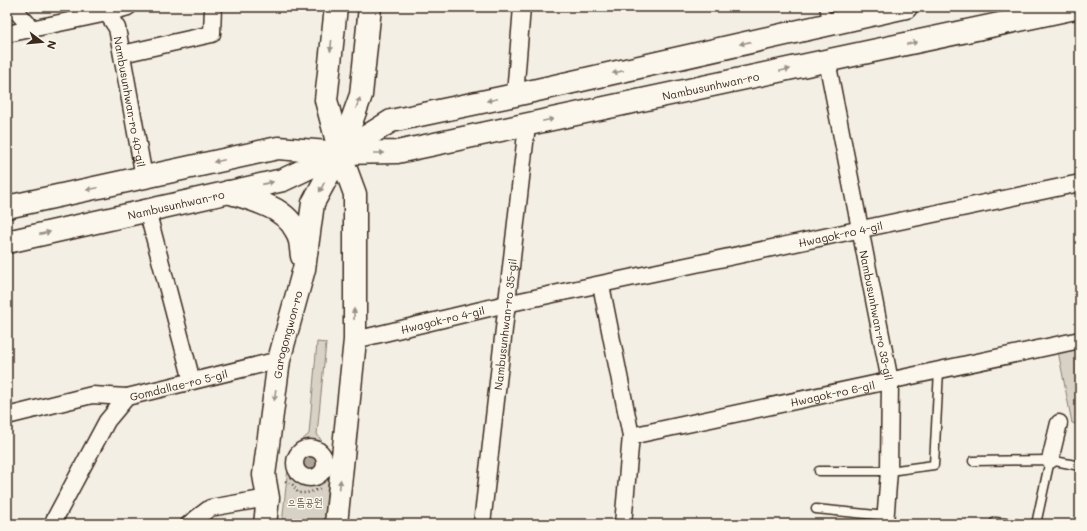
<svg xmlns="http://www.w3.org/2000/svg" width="1087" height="531" font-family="Mali,'Poor Story',sans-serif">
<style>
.green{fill:#d8d1c6;stroke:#8a7e72}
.water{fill:#afa69a;stroke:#817468}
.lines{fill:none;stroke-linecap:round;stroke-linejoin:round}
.lane-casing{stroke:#3b2a1e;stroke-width:11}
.street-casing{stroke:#3b2a1e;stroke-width:19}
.secondary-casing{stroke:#3b2a1e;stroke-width:25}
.primary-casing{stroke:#3b2a1e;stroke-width:25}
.path{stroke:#3b2a1e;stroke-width:2.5;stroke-dasharray:1 3;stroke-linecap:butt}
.lane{stroke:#fbf7ec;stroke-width:8}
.street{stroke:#fbf7ec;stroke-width:16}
.secondary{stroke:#fbf7ec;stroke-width:22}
.primary{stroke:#fbf7ec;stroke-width:22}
.oneway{fill:#9b9085}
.labels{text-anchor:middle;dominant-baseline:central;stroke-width:3;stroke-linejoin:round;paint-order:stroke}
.street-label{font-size:11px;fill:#3b2a1e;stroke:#fbf7ec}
.park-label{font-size:11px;fill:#625448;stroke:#fbf7ec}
</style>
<rect width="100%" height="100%" fill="#f3efe4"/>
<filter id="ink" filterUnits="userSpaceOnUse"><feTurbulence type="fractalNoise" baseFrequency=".025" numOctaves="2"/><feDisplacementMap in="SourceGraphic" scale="8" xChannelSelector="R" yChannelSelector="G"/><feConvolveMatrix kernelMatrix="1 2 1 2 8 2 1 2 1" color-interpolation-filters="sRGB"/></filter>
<g filter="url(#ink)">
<g class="green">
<polygon points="317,342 326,343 317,434 329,452 330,462 324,524 282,524 289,458 293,448 309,434"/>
<polygon points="1080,347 1080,425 1072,423 1058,351"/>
</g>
<circle class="water" cx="310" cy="463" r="10"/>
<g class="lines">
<defs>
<g id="lane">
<polyline points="824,7 828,24"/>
<polyline points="973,461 1050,460 1080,466"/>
<polyline points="819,471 889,471 934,465 939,370"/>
<polyline points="816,509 886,516"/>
<polyline points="995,522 1017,524"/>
<polyline points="1036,524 1050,460"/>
</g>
<g id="street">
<polyline points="13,7 32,29"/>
<path id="s1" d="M103,7L117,28L144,177"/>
<polyline points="7,34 107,13 128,7"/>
<polyline points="122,54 212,34 213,7"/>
<path id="s2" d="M827,61L890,381L889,471L885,524"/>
<polyline points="515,95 522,7"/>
<polyline points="147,210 192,381"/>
<polyline points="601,285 631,436 623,524"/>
<path id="s3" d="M355,340L506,304L1080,183"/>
<polyline points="7,416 92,395 127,397"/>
<path id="s4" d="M631,436L1080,340"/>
<circle cx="310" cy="463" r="15"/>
<polyline points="1050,460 1059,423"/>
<path id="s5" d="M52,524L107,421L127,397L279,360"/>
<polyline points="189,524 210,508 268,498"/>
<path id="s6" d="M482,524L527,125"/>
</g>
<g id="secondary">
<polyline points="336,7 326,100 340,153 355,194 355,340 336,524"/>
<path d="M228,192C256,201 292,208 300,241C301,246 301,251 302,256"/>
<path id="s7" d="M265,524L268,498L264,475L279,360L304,269L313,203L340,153L361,95L370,7"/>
</g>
<g id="primary">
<path id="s8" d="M7,207L278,148L340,153L397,152L1080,7"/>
<path id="s9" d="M7,242L283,180L340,153L391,121L515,95L906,7"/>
</g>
</defs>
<use href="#lane" class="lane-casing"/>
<use href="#street" class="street-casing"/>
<use href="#secondary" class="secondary-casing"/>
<use href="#primary" class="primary-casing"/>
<polyline class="path" points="285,481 293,485 298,493 307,493 320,489"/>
<use href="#lane" class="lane"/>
<use href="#street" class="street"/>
<use href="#secondary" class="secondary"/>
<use href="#primary" class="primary"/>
</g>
<defs><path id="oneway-solid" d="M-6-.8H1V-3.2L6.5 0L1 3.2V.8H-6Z"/></defs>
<g class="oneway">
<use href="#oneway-solid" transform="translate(745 43) rotate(167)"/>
<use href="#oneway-solid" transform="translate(912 43) rotate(-12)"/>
<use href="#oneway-solid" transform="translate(331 46) rotate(96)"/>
<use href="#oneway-solid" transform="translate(785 70) rotate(-12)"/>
<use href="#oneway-solid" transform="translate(618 72) rotate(167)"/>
<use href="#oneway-solid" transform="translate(492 100) rotate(168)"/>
<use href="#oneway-solid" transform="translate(358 103) rotate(-70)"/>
<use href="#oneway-solid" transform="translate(548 120) rotate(-12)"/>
<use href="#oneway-solid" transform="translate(379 153)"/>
<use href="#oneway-solid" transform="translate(219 161) rotate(168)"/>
<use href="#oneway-solid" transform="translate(268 183) rotate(-13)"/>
<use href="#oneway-solid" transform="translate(322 187) rotate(118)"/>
<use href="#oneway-solid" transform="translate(92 189) rotate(168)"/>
<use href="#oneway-solid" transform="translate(45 233) rotate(-13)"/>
<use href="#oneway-solid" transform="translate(354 314) rotate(-90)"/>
<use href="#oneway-solid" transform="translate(275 395) rotate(98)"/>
<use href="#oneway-solid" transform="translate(340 485) rotate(-84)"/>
</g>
</g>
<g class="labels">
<g class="street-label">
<text stroke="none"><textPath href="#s8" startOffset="717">Nambusunhwan-ro</textPath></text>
<text stroke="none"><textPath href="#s1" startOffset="100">Nambusunhwan-ro 40-gil</textPath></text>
<text stroke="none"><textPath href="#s9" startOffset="173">Nambusunhwan-ro</textPath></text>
<text stroke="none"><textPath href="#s3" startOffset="497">Hwagok-ro 4-gil</textPath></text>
<text stroke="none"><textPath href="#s2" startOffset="259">Nambusunhwan-ro 33-gil</textPath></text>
<text stroke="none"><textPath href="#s3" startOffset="90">Hwagok-ro 4-gil</textPath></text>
<text stroke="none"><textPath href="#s6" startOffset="201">Nambusunhwan-ro 35-gil</textPath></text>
<text stroke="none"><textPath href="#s7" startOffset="192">Garogongwon-ro</textPath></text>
<text stroke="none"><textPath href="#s5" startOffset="201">Gomdallae-ro 5-gil</textPath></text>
<text stroke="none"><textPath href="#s4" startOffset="206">Hwagok-ro 6-gil</textPath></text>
</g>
<g class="park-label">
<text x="305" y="501">으뜸공원</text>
</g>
</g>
<rect width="1087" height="531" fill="none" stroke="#fbf7ec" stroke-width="24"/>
<rect x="12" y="12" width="1063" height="507" fill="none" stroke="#3b2a1e" stroke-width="1.5" filter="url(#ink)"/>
<g transform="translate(42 42) rotate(106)" stroke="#fbf7ec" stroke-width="3" paint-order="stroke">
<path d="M0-3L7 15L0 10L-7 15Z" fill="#3b2a1e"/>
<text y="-6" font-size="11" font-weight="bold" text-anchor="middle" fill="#3b2a1e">N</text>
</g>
</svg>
